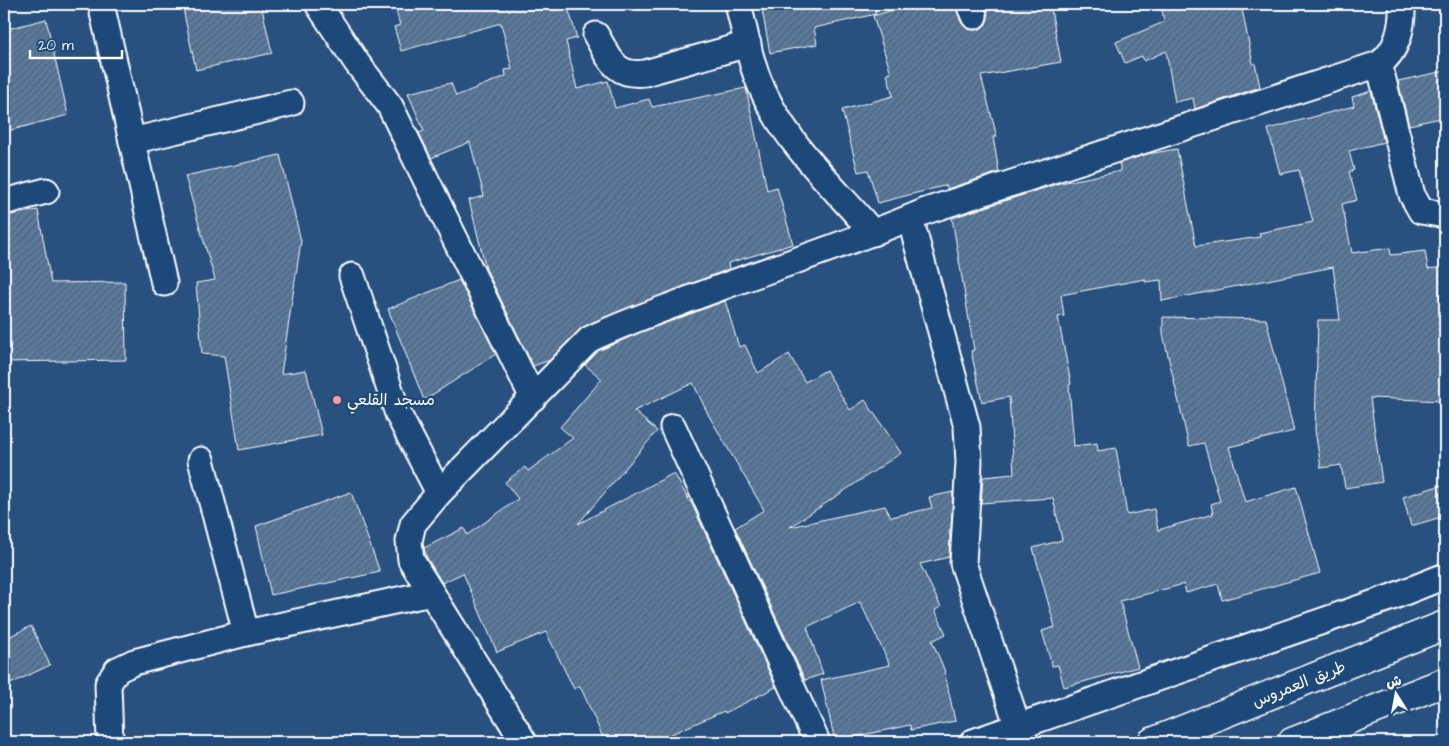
<svg xmlns="http://www.w3.org/2000/svg" width="1449" height="746" font-family="'Architects Daughter','Playpen Sans Arabic',sans-serif">
<style>
.building{fill:url(#building-hatch);stroke:#fff}
.lines{fill:none;stroke-linecap:round;stroke-linejoin:round}
.minor-casing{stroke:#fff;stroke-width:29}
.primary-casing{stroke:#fff;stroke-width:31}
.minor{stroke:#1f4a7a;stroke-width:25}
.primary{stroke:#1f4a7a;stroke-width:28}
.poi-dot{fill:#ff9aa2;stroke:#1f4a7a;stroke-width:2}
.labels{text-anchor:middle;dominant-baseline:central;stroke-width:5;stroke-linejoin:round;paint-order:stroke}
.poi-label{font-size:16px;fill:#fff;stroke:#1f4a7a;text-anchor:start}
.street-label{font-size:16px;fill:#fff;stroke:#1f4a7a}
</style>
<defs>
<pattern id="building-hatch" width="6" height="6" patternUnits="userSpaceOnUse" patternTransform="scale(1.25)"><rect width="6" height="6" fill="#5a7a9d"/><path d="M-1 1l2-2M0 6l6-6M5 7l2-2" fill="none" stroke="#536374"/></pattern>
</defs>
<rect width="100%" height="100%" fill="#28517f"/>
<filter id="ink" filterUnits="userSpaceOnUse"><feTurbulence type="fractalNoise" baseFrequency=".02" numOctaves="2"/><feDisplacementMap in="SourceGraphic" scale="10" xChannelSelector="R" yChannelSelector="G"/><feConvolveMatrix kernelMatrix="1 2 1 2 8 2 1 2 1" color-interpolation-filters="sRGB"/></filter>
<g filter="url(#ink)">
<g class="building">
<polygon points="182,4 261,4 272,53 196,70"/>
<polygon points="394,4 567,4 577,38 566,41 577,89 608,81 615,108 649,99 652,107 746,88 767,190 777,187 793,244 728,263 729,269 595,321 580,329 550,360 533,366 486,269 469,200 484,196 470,142 431,158 419,133 424,131 408,93 451,83 456,96 506,76 505,70 512,69 501,23 401,51 394,27 400,25"/>
<polygon points="761,4 874,4 876,14 814,28 817,44 770,53"/>
<polygon points="912,4 955,4 961,22 966,28 973,30 980,29 986,24 988,17 984,4 1050,4 1061,62 981,76 997,137 993,137 999,172 947,189 947,185 878,203 868,170 858,172 842,110 893,96 887,74 891,73 873,16"/>
<polygon points="1161,4 1241,4 1253,64 1255,63 1260,87 1195,109 1193,98 1175,102 1166,51 1144,61 1142,56 1125,63 1116,42 1164,22"/>
<polygon points="46,19 68,115 4,132 4,30"/>
<polygon points="1445,71 1445,117 1409,125 1398,81"/>
<polygon points="1371,91 1384,142 1349,151 1354,170 1349,172 1357,200 1342,204 1352,253 1390,248 1391,255 1425,251 1428,269 1445,267 1445,401 1370,398 1382,482 1345,488 1341,465 1321,468 1315,430 1318,320 1340,320 1333,267 1162,301 1161,280 1145,282 1145,279 1061,295 1064,316 1058,317 1071,384 1069,385 1074,446 1097,443 1098,451 1116,448 1127,515 1154,509 1158,530 1213,514 1211,504 1220,501 1204,443 1189,446 1163,334 1163,317 1266,319 1294,431 1229,447 1245,502 1296,487 1320,573 1222,600 1218,584 1186,593 1184,584 1120,601 1138,667 1064,687 1058,665 1052,666 1042,631 1055,627 1033,548 1062,540 1053,498 981,503 983,477 1014,474 1009,397 982,402 971,351 974,350 952,218 1060,183 1121,171 1119,163 1147,154 1177,149 1196,246 1260,237 1259,233 1313,222 1299,170 1280,174 1268,129 1354,106 1352,97"/>
<polygon points="280,155 301,241 281,374 306,370 322,435 239,450 224,356 202,354 196,283 215,280 185,176"/>
<polygon points="38,210 51,283 125,282 126,360 4,362 4,216"/>
<polygon points="459,280 496,354 424,400 388,309"/>
<polygon points="725,301 739,347 745,345 758,373 789,354 805,382 826,370 850,410 865,400 901,453 790,527 885,506 891,517 932,508 929,497 953,492 951,530 949,530 950,537 949,557 920,564 941,607 935,610 946,634 932,641 944,669 955,721 911,730 910,725 835,741 821,680 890,665 860,602 807,627 823,674 805,680 735,528 764,510 709,416 693,383 634,411 657,431 578,524 674,473 690,502 691,502 776,687 725,713 724,711 653,742 605,742 580,686 574,689 546,632 497,652 463,573 442,583 427,558 424,548 464,528 467,535 518,499 505,482 525,467 528,471 573,438 560,427 602,379 585,365 598,351 639,333"/>
<polygon points="1445,484 1445,516 1411,526 1403,497"/>
<polygon points="351,492 380,572 271,595 256,526"/>
<polygon points="31,626 50,665 4,687 4,639"/>
</g>
<g class="lines">
<defs>
<g id="minor">
<polyline points="101,4 164,283"/>
<polyline points="318,4 357,63 390,106 533,398"/>
<path d="M738,4C744,27 748,52 756,74C779,138 831,183 873,233"/>
<polyline points="969,4 974,16"/>
<path d="M596,35C610,59 615,77 645,73L748,44"/>
<polyline points="1379,64 1412,195 1421,211 1445,215"/>
<polyline points="132,141 291,103"/>
<polyline points="4,202 46,191"/>
<polyline points="910,218 967,427 969,462 963,563 1018,727"/>
<polyline points="352,276 398,414 439,493"/>
<polyline points="673,427 817,742"/>
<polyline points="201,460 246,633 431,593"/>
<polyline points="110,742 108,684 117,670 134,662 246,633"/>
<path d="M524,742L411,560L409,541L413,524L439,493L590,339C619,325 649,314 679,303C761,271 845,246 926,211L1379,64C1398,51 1403,25 1402,4"/>
<polyline points="973,742 1392,597 1445,576"/>
</g>
<g id="primary">
<polyline points="1152,742 1445,625"/>
<polyline points="1292,742 1445,682"/>
</g>
</defs>
<use href="#minor" class="minor-casing"/>
<use href="#primary" class="primary-casing"/>
<use href="#minor" class="minor"/>
<use href="#primary" class="primary"/>
</g>
</g>
<circle class="poi-dot" cx="337" cy="400" r="5"/>
<g class="labels">
<g class="poi-label">
<text x="347" y="400">مسجد القلعي</text>
</g>
<g class="street-label">
<text transform="translate(1299 684) rotate(-22)">طريق العمروس</text>
</g>
</g>
<rect width="1449" height="746" fill="none" stroke="#1f4a7a" stroke-width="20"/>
<rect x="10" y="10" width="1429" height="726" fill="none" stroke="#fff" stroke-width="2" filter="url(#ink)"/>
<g transform="translate(1396 694) rotate(349)" stroke="#1f4a7a" stroke-width="4" paint-order="stroke">
<path d="M0-4L9 19L0 12L-9 19Z" fill="#ffffff"/>
<text y="-8" font-size="14" font-weight="bold" text-anchor="middle" fill="#ffffff">ش</text>
</g>
<path d="M30 50v8h92v-8" fill="none" stroke="#ffffff" stroke-width="2.5"/>
<text x="38" y="50" font-size="15" fill="#ffffff" stroke="#1f4a7a" stroke-width="4" paint-order="stroke">20 m</text>
</svg>
